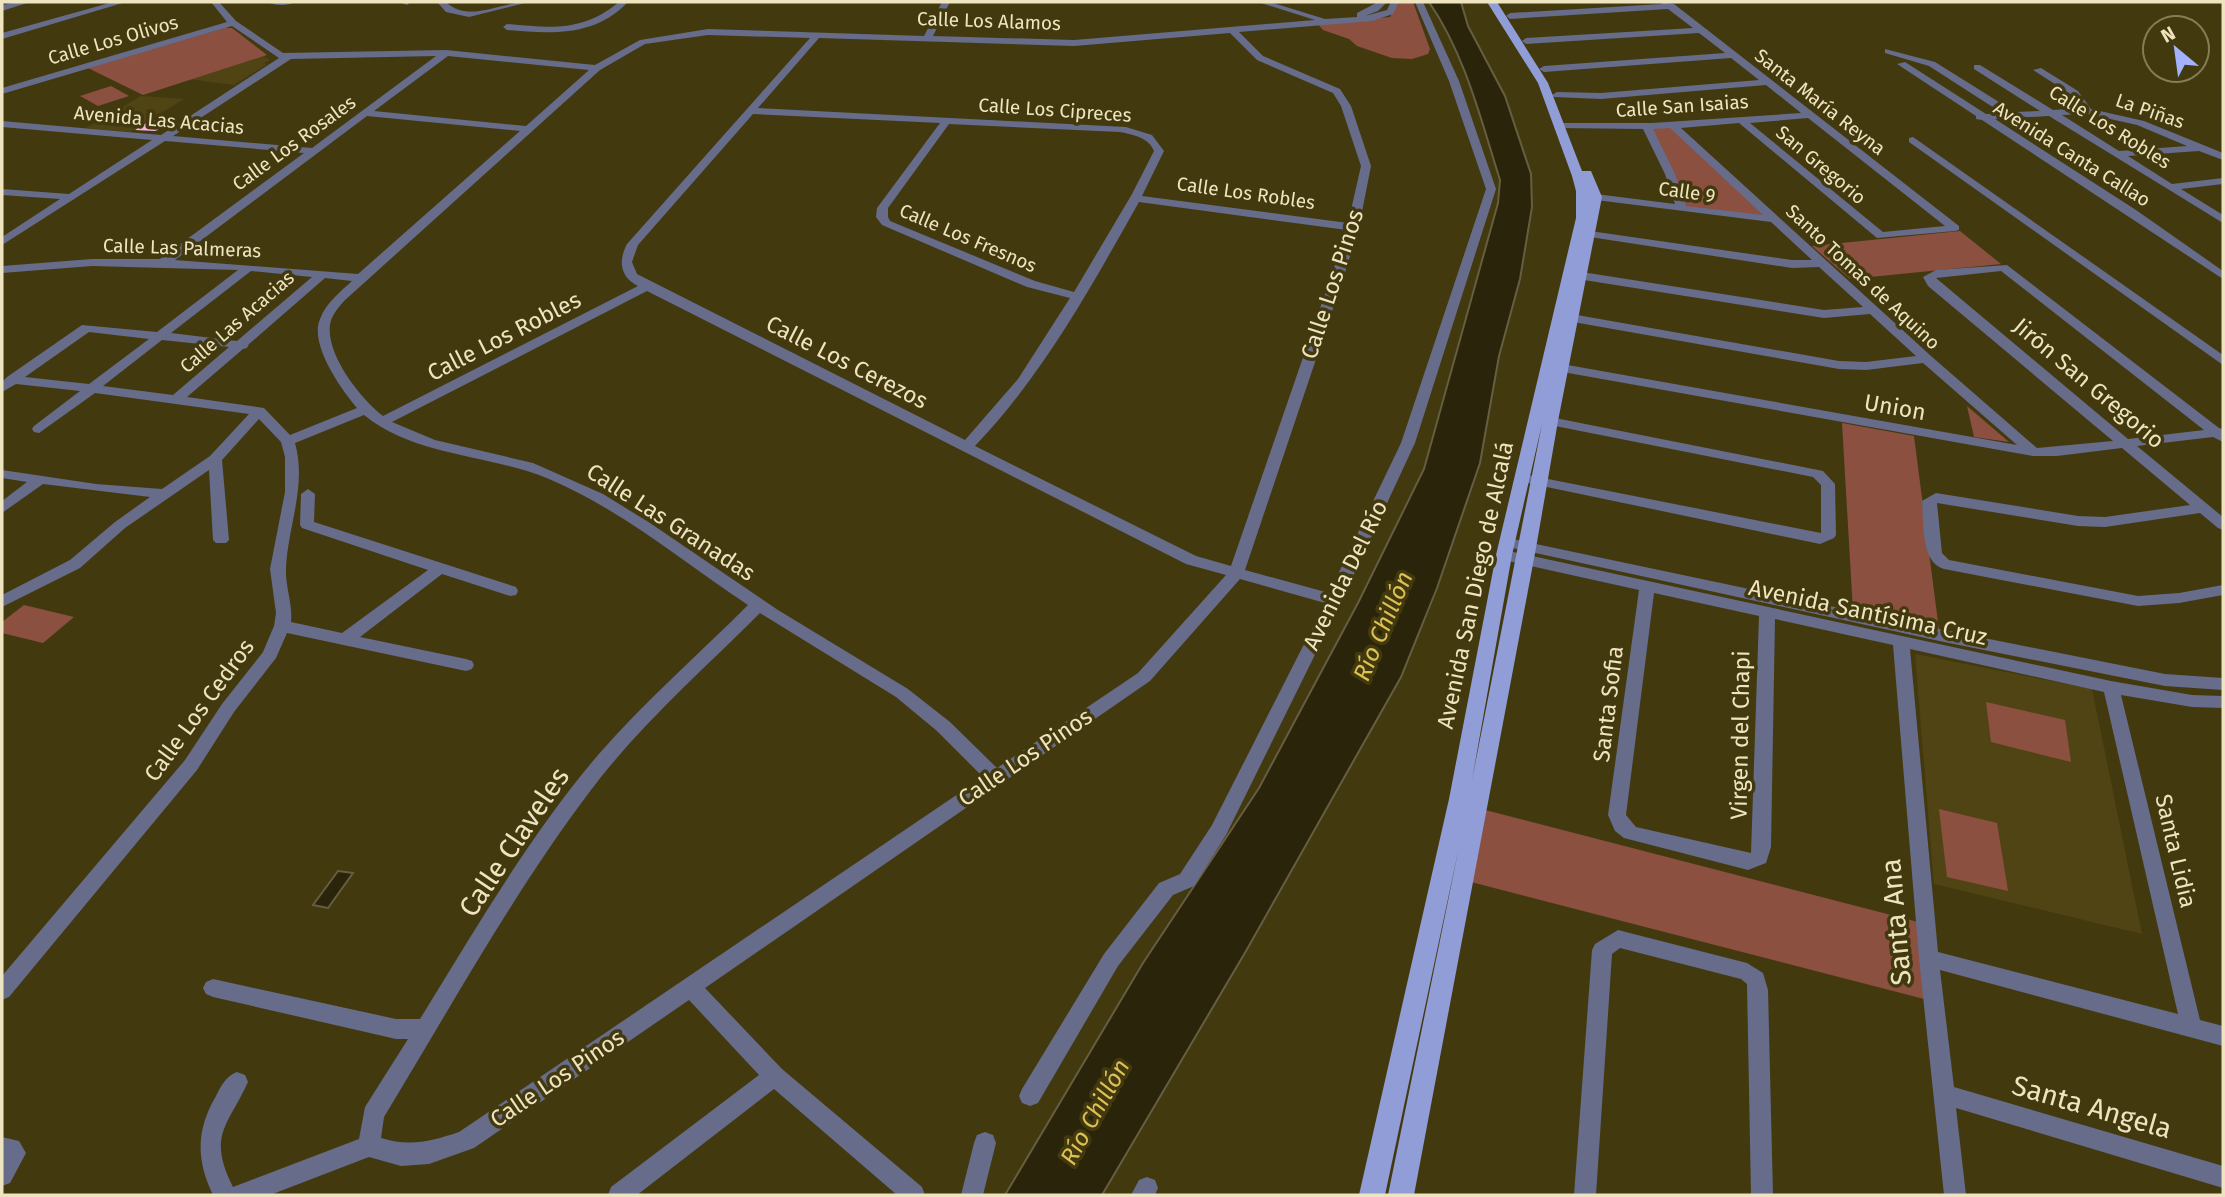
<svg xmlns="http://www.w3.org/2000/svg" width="2225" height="1197" font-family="'Fira Sans',sans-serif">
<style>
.built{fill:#504415}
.green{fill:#8c5041}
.water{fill:#2a240b;stroke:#655e41;stroke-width:2}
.building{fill:#f3b2e5}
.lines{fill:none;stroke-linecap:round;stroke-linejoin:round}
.minor{fill:#666c89;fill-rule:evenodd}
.major{fill:#919dd7;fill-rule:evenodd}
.labels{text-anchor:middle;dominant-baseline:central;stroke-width:7;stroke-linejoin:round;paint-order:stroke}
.far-street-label{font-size:19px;fill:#eee4bf;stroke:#43390f}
.street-label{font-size:23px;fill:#eee4bf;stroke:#43390f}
.water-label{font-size:24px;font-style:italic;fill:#ddc155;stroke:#43390f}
.near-street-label{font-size:28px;fill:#eee4bf;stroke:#43390f}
</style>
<rect width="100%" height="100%" fill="#43390f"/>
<g class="built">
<polygon points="264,56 270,60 264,63 267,64 234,85 188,79"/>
<polygon points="141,96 184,99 130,132 86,128"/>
<polygon points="1915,654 2092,689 2142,934 1934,884"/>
</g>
<g class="green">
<polygon points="1399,2 1413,2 1430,49 1428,54 1412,59 1392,58 1357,46 1349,39 1323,30 1318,24 1390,17"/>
<polygon points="225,28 232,28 267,55 143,95 88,68"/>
<polygon points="111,86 129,96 98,106 80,96"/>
<polygon points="1670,126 1769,217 1685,208 1649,128"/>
<polygon points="1960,231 2001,264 1850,279 1812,246"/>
<polygon points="1967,406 2009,442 1974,437"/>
<polygon points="1842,423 1914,436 1939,630 1853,611"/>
<polygon points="24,605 74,617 43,643 2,633 2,622"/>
<polygon points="1986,702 2065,720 2071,762 1991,742"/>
<polygon points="1939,809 1997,823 2008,891 1947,877"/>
<polygon points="1485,810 1918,922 1924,999 1471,882"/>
</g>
<g class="water">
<path d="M1429,2H1461L1468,26L1505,96L1531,174L1532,207L1520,279L1499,356L1480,463L1437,588L1401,677L1246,951L1102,1195H1005L1143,963L1259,788L1358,603L1424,469L1498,203L1500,180C1481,120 1465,54 1429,2Z"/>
<polygon points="338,871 353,873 328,908 313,905"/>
</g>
<polygon class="building" points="151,120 177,122 155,131 135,130"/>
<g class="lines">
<g class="minor">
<polygon points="17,2 30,2 2,11 2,5"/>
<polygon points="113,2 126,2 2,39 2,33"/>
<path d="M211,2H219L236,21L283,53L446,50L595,65L640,40L708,29L924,36L942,2H950L933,36L1074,40L1315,20L1258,2H1270L1325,19L1357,17V13L1378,2H1387L1378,11L1365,16L1387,10L1391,2H1399L1393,14L1372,21L1239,32L1263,56L1340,89L1351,106L1371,166L1359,227L1342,282L1245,570L1329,593L1401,443L1486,189L1449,81L1415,2H1423L1459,81L1496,189L1415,443L1342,600L1226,835L1194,886L1173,895L1118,966L1038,1103L1030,1106L1022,1103L1019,1096L1022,1089L1104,954L1159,883L1180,874L1212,825L1325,603L1240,579L1150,681L705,988L782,1069L922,1187L925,1195H897L774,1089L637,1195H608L611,1187L759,1075L689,1000L474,1148L429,1164L401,1166L369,1157L270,1195H213C196,1160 196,1130 216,1096C221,1086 226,1076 237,1072L245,1075L248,1082C228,1126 207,1135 233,1187L359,1139L365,1107L408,1039H396L213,997L206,994L203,988L206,982L213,979L396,1019H420C475,930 529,836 598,755C644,702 698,655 748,605C683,562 622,510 549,479C489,454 416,457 364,415L295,443C307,486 288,525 286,568C285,586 293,604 291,622L342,633L428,570L302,528L300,525L301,494L308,489L315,494L314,522L516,587L518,591L516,595L510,596L442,574L360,637L466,659L472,661L474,665L472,669L466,671L287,633L276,658L234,712L197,770L9,997L2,1000V976L185,760L222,704L263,652L274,626L276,613L270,569L285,492V457L281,442L259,419L222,460L229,540L226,543H216L213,540L209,470L125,528L80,568L2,607V595L70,560L115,522L150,497L43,484L2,513V501L27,482L2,478V470L96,484L162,489L210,456L249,414L95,393L39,433L34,432L32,429L34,426L80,391L16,384L2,392V382L7,377L82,325L157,332L238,270L92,266L2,273V266L92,259H160L304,153L165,141L2,245V237L60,199L2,195V189L69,194L152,140L2,127V121L161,135L279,58L232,26L2,94V88L227,22ZM1230,33L1257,60L1333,93L1341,106L1361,166L1348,223L1142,196L1164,151L1152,135L1126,127L758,108L819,38L1074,46ZM708,35L810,38L627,244C618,261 620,277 638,286L383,416C361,399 326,355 330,325C331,316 338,308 344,301L600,70L645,44ZM436,56L312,148L173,136L291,59ZM448,56L589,70L526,126L374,111ZM753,114L940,123L877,208L876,217L882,225L1027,287L1070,298L1018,379L965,440L637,274L632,262L638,245ZM367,116L520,131L358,274L175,260ZM949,124L1120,132C1134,135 1148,137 1154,151L1132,194L1074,292L1035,281L890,221L888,217V208ZM1139,202L1347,230L1231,566L1196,556L975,446C1043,375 1091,287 1139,202ZM251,271L312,277L237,341L171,333ZM325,278L352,281C340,292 326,303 320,319C309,344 341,389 357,408L290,435L264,408L187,397L243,349L247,348L249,344ZM647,291L1186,564L1226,575L1138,673L997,768L950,722L908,689L778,610L650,523L603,494L533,463L435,440L392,422ZM89,332L149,339L89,384L25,377ZM162,340L229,347L173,395L103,386ZM760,613L896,697L937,731L983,777L459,1132C432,1141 410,1147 381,1138L384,1117C451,1007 513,893 591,790C640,725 702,671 760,613Z"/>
<path d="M268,2H295C289,6 274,6 268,2Z"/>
<polygon points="399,2 411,2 407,5"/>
<path d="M437,2H446C469,24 502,1 529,2L469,17L446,12Z"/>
<path d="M619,2H628C595,37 551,34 507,30L503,27L507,24C551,28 583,32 619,2Z"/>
<path d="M1661,2L1674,4L1959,226V230L1955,231L1877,238L1739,123L1681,128L1931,356L2037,448L2113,441L1928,286L1923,277L1936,270L2007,265L2219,428L2223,429V442L2213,437L2137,446L2223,517V530L2218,528L2200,513L2105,527L2078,526L1937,503L1942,553L1949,560L2138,596L2179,593L2223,585V595L2179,603L2138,606L1944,569C1920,562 1924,522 1922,501L1936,493L2078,516L2105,517L2190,505L2122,448L2057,456H2033L1557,371V365L1562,364L2017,445L1923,363L1866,370L1839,369L1556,319L1554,316L1560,312L1839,361L1866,362L1916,356L1870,314L1824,318L1565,277V271L1569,270L1824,310L1863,307L1819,267L1792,268L1590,237L1584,234L1590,231L1792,260H1812L1771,222L1596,200L1591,197L1596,194L1675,204L1665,174L1643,129L1558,128L1554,127V123H1652L1801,113L1766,85L1601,99L1554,97L1552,95L1557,92L1601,93L1759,80L1731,58L1544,72L1539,69L1544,66L1725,53L1699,33L1526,44L1522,41L1526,38L1693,28L1668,9L1510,19L1506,16L1510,13L1662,4ZM1808,118L1945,226L1883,232L1750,123ZM1670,128L1763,215L1686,206L1675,174L1653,129ZM2001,271L2204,430L2128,439L1936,278Z"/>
<path d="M1885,49L1935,62L2015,112L2040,111L1974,69V65H1980L2053,110L2081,108L2072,95L2033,70L2041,68L2078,91L2091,109L2144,121L2223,153V160L2199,151L2128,156L2172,184L2223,178V184L2181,189L2223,215V223L2049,116L1995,119L2136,210L2223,271V279L1982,120L1976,119V116L1897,64L1905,62L1986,114L2002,113L1929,66L1885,53ZM2088,114L2137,125L2187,146L2119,151L2062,115Z"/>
<polygon points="1913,137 2223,355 2223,365 1909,142 1909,138"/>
<polygon points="1550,417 1823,471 1835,484 1836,535 1834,538 1820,544 1518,481 1516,478 1518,475 1523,474 1821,533 1821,485 1813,477 1545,424 1543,421"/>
<polygon points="1508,538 1944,630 2165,674 2223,678 2223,690 2165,686 1944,642 1503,546 1500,543"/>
<path d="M1504,550L2111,681L2192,695L2223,696V708L2192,707L2121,695L2200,1020L2223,1026V1046L1940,970L1954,1087L2223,1166V1188L1956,1108L1966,1195H1944L1919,958L1893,645L1775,619L1771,847L1766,863L1748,870L1624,838L1615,831L1608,815L1639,590L1499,559L1496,555ZM1654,593L1759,616L1751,853L1636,827L1626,815ZM1910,649L2104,692L2178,1014L1938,952Z"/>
<polygon points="1618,930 1747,963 1763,973 1768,990 1773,1195 1751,1195 1747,984 1741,979 1620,948 1612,954 1596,1195 1574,1195 1592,950 1595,944"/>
<polygon points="985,1132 993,1135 996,1143 983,1195 961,1195 974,1143 977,1135"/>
<polygon points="2,1137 19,1141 26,1153 10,1183 2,1186"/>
<polygon points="1147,1177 1155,1180 1158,1188 1155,1195 1131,1195 1139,1180"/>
</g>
<path class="major" d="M1487,2H1497L1548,83L1582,171H1591L1602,197L1558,421L1536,548L1414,1195H1388L1459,847L1385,1195H1359L1449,799L1496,555L1576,218V191L1572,176L1538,83ZM1542,424L1472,780L1512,555Z"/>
</g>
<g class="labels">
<g class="far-street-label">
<text transform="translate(989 21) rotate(2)">Calle Los Alamos</text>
<text transform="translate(113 40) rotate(-16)">Calle Los Olivos</text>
<text transform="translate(1820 102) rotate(38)">Santa María Reyna</text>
<text transform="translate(1682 106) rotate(-4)">Calle San Isaias</text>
<text transform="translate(1055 110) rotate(4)">Calle Los Cipreces</text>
<text transform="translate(2150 111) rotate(19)">La Piñas</text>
<text transform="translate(159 120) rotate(5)">Avenida Las Acacias</text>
<text transform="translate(2110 127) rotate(32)">Calle Los Robles</text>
<text transform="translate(294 143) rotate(-36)">Calle Los Rosales</text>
<text transform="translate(2072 154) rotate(32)">Avenida Canta Callao</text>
<text transform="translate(1821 165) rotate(40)">San Gregorio</text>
<text transform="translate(1687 192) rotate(8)">Calle 9</text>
<text transform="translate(1246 193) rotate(8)">Calle Los Robles</text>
<text transform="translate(968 238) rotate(23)">Calle Los Fresnos</text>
<text transform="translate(182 248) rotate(2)">Calle Las Palmeras</text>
<text transform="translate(1863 277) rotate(43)">Santo Tomas de Aquino</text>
<text transform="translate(237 322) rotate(-41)">Calle Las Acacias</text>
</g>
<g class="street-label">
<text transform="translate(1332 284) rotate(-72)">Calle Los Pinos</text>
<text transform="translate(504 336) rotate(-27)">Calle Los Robles</text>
<text transform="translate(847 362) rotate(27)">Calle Los Cerezos</text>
<text transform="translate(2089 383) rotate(40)">Jirón San Gregorio</text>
<text transform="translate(1895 407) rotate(10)">Union</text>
<text transform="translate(671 522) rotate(33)">Calle Las Granadas</text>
<text transform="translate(1345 575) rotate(-64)">Avenida Del Río</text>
<text transform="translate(1475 585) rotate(-78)">Avenida San Diego de Alcalá</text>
<text transform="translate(1868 612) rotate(12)">Avenida Santísima Cruz</text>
<text transform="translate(1608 704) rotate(-83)">Santa Sofia</text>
<text transform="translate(199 710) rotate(-54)">Calle Los Cedros</text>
<text transform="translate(1740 735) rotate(-89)">Virgen del Chapi</text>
<text transform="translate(1025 757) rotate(-34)">Calle Los Pinos</text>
<text transform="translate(2176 851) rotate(77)">Santa Lidia</text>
<text transform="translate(557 1078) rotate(-34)">Calle Los Pinos</text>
</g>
<g class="water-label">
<text transform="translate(1383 626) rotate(-67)">Río Chillón</text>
<text transform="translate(1095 1112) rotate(-61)">Río Chillón</text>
</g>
<g class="near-street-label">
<text transform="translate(514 842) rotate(-56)">Calle Claveles</text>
<text transform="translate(1896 922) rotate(-95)">Santa Ana</text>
<text transform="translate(2092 1107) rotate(16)">Santa Angela</text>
</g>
</g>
<rect width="2225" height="1197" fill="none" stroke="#eee4bf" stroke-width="7"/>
<g transform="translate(2176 49) rotate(331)"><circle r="33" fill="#43390f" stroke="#877d55" stroke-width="2"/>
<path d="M0-5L12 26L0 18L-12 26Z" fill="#a2b2fd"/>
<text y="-10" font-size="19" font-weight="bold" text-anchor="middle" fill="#eee4bf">N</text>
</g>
</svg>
